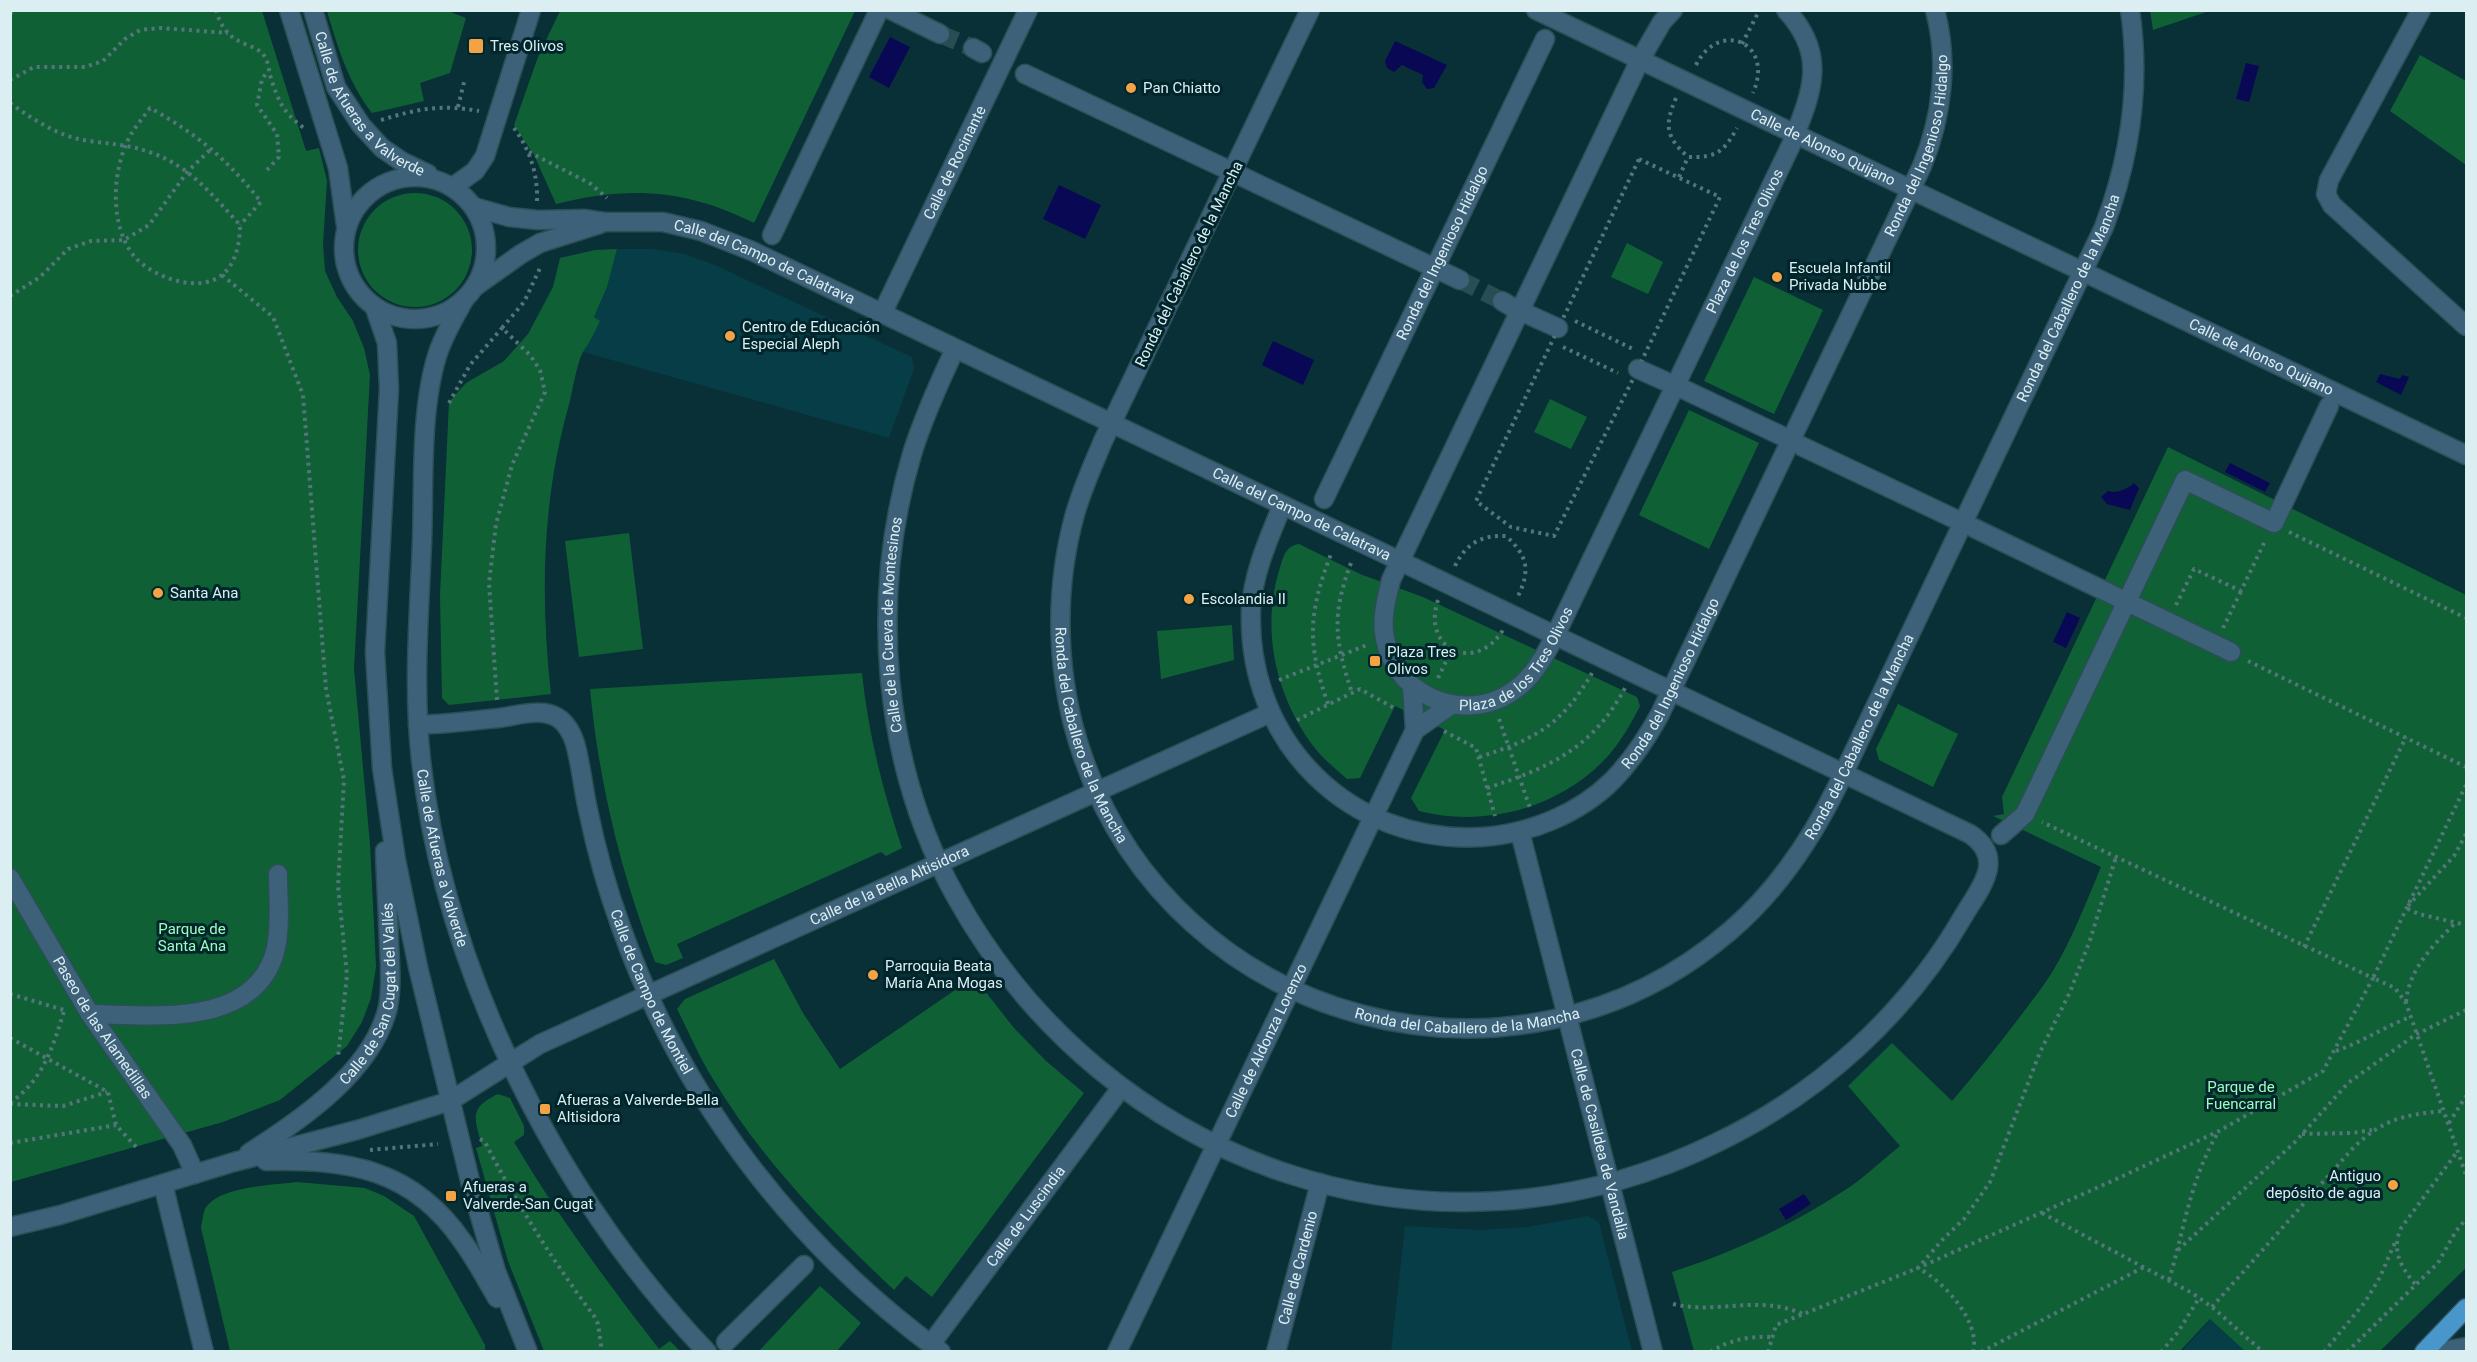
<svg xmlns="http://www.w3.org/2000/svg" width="2477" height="1362" font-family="Roboto,sans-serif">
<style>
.built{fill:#063d46}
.green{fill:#0f6135}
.water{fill:#080854}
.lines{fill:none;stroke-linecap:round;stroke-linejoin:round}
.minor-tunnel{stroke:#284d52;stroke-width:18;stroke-dasharray:18 9;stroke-linecap:butt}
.minor-casing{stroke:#2a4f54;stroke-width:21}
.major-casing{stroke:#2a4f54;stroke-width:21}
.path{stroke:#54757a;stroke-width:4;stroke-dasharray:3 4.5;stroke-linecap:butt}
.minor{stroke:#3e617a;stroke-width:18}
.major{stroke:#4997ca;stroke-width:18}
.poi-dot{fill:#f4a344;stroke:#00262c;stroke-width:2}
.labels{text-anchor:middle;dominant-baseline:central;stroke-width:6;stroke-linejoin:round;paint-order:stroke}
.poi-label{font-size:15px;fill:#dbeff3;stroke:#00262c;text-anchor:start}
.street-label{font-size:15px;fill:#dbeff3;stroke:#00262c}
.park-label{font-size:15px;fill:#9efdbd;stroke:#00262c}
</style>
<rect width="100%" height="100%" fill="#083036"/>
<g class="built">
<polygon points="617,249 652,249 685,254 715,265 912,357 914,369 889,438 583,352 600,321 594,317 607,287"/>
<polygon points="1588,1216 1599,1222 1632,1351 1391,1351 1405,1226 1481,1230 1527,1227"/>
<polygon points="2212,1318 2247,1352 2181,1352"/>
</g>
<g class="green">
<polygon points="2150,10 2209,10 2209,11 2153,30"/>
<polygon points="11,11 262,11 306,151 319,148 327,181 323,244 325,271 337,297 353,321 364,348 370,375 354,669 370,844 376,967 371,998 362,1022 347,1046 280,1100 223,1122 11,1182"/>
<path d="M327,11H448L466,18L450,73L420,83L424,101L372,113C348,82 338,48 327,11Z"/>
<path d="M560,11V10L855,11L754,223C685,189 630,186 556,204L534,155L514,125L538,57Z"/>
<polygon points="2420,55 2466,81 2466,165 2390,111"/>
<circle cx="415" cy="250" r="57"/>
<polygon points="1627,243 1663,262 1648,294 1611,277"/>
<path d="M617,249L607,287L594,317L600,321C595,332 589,343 583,352C577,363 573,388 570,401C542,498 540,594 551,694L449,705L442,698L440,595L449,402L466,383L504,361L528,334L553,287L560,258L595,250Z"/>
<polygon points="1754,277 1823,310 1774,414 1704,381"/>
<polygon points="1550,399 1587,417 1571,449 1534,432"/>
<polygon points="1689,410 1759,443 1709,549 1639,515"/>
<path d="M2168,447L2466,595V1268L2380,1351H2245L2210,1319L2180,1351H1694L1672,1272C1732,1253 1790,1226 1842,1192C1863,1179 1881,1161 1900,1146L1848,1086L1892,1043L1952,1101C1983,1065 2012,1028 2040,990C2066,956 2084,907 2101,867L1993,816L2004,814L2002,797Z"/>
<polygon points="629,533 643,649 579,657 565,541"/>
<path d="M1299,544L1360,574L1423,597L1637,697L1640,706C1631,724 1621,741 1608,756C1561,808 1485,828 1419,811L1411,798L1445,730L1395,706L1360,778L1347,779C1336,769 1323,759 1314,747C1276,697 1261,631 1279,571C1283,559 1284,546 1299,544Z"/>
<polygon points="1232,625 1234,660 1161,679 1157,631"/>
<path d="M862,673C868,733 883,791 902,848L886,856L881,852L677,944L683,958L666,965L655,962C621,873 599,784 590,689Z"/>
<polygon points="1898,704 1958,734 1933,787 1879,760 1876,749"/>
<path d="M774,959L803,1013L840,1069L974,977L1014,1028L1046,1061L1084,1093L932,1297L906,1276L894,1290C826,1226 761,1159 713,1079C699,1057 689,1032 677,1009L685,999Z"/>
<path d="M498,1094L510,1098L524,1126V1135L514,1142C557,1215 607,1282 659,1349L670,1341L680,1351H544L508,1261L476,1148L482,1146C474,1117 469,1108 498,1094Z"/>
<path d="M297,1182L365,1188L384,1196L414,1216L485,1345V1351H230L201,1228C202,1222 203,1214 205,1209C218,1186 273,1185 297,1182Z"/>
<polygon points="820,1286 861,1323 837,1351 759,1351"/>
</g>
<g class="water">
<polygon points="890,37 910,47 889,88 869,77"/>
<polygon points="1395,41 1447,65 1434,88 1427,89 1422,82 1423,75 1402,65 1394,72 1387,68 1385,61"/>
<polygon points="2246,63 2259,66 2249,102 2236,99"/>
<polygon points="1059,185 1101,205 1085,239 1043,219"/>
<polygon points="1273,341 1314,360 1303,385 1262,365"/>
<polygon points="2380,374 2400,379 2402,375 2409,377 2401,395 2376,382"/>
<polygon points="2230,463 2270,483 2265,492 2225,472"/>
<path d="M2134,483L2139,488L2130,510L2107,504L2101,497L2108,491C2116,494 2128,489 2134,483Z"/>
<polygon points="2067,612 2080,618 2066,648 2053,642"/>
<polygon points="1804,1194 1811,1204 1786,1220 1779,1209"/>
</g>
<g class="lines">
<g class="minor-tunnel">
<polyline points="940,34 973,48"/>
<polyline points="1460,280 1502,301"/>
</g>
<defs>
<g id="minor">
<polyline points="289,10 338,168 346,226"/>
<path id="s1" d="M313,10L336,87L361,125L382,148L401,161L428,174"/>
<polyline points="891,10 940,34"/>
<path id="s2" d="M1310,10L1103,441C1093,465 1082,489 1075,514C1053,593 1056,680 1083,757C1176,1026 1515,1116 1730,931C1777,891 1811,840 1838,785L2104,227C2130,158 2141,85 2130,10"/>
<path id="s3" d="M1536,10L2466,455"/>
<path id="s4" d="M1673,10L1662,22L1640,60L1391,580C1386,600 1381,619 1385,639C1397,701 1474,727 1521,685C1536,672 1546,653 1555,636L1791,145C1811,94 1829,56 1786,10"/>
<polyline points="2421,10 2329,180 2326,194 2332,205 2466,326"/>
<polyline points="973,48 982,53"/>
<polyline points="1025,74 1222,167"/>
<circle cx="415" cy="248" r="71"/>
<polyline points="1243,177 1460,280"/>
<polyline points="454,186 475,171 485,156 531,10"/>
<path id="s5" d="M474,207L509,217L538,220L584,219L604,222H663L701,231L752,251L1970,834C2006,858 1981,887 1964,915C1907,1014 1819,1094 1716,1143C1434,1281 1107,1168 956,897C882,764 869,599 912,454C923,418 939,383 955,349"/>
<polyline points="772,235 879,10"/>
<polyline points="476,286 521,254 540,243 600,224"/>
<path id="s6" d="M464,300C454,318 443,336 437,356C420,411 424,485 422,543C419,615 413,688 421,760C445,974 559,1197 707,1352"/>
<polyline points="1502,301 1512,307"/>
<polyline points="375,308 387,343 389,389 375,652 382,768 396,860 418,967 472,1189 496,1271 528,1352"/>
<path id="s7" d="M882,314L1028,10"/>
<polyline points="1527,314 1558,328"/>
<polyline points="1638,369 1667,382"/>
<polyline points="1683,389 1780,435"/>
<polyline points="1801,446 1953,518"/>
<path id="s8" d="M1324,499L1545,39"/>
<path id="s9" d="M1282,506C1269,538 1253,573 1251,609C1246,742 1350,845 1482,837C1529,834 1579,814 1613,780C1632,760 1647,738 1660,714L1922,166C1942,117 1949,62 1935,10"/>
<polyline points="1974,528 2231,652"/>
<polyline points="1412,687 1415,730"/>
<path id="s10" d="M418,725C446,724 472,721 499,718C514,716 530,711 544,713C551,714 556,716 561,720C568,726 572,734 575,743C581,764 583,788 588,810C596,849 607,889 621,927C681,1097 795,1246 941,1352"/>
<path id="s11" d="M1520,832L1653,1352"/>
<polyline points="2001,835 2025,814 2185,480 2274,523 2329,406"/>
<path id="s12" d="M10,878L90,1014L182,1145L195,1174"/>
<path d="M90,1014C153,1015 257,1029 276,948C281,924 278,898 278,874"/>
<path id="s13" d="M249,1153C301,1120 373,1071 388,1007C392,987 390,963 389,943C388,912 386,881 385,851"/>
<path d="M266,1161C349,1159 413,1169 463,1242C476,1260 486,1279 497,1298"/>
<polyline points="163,1184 204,1352"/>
<path id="s14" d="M10,1227L60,1215L234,1162L357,1130L450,1101L540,1044L1270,713"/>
<polyline points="726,1342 804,1265"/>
<path id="s15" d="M931,1344L1121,1088"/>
<path id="s16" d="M1117,1352L1415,730L1451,705"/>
<path id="s17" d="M1276,1352L1320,1183"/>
<polyline points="2437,1352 2466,1347"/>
</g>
<polyline id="major" points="2424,1352 2466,1308"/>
</defs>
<use href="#minor" class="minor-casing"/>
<use href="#major" class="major-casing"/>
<g class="path">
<path d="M216,10C219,22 226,34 237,40C246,46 259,47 265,57C268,62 269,69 270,75C278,100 282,112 304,128"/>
<polyline points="10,14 14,10"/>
<polyline points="1742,44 1759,11"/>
<path d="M1696,65C1719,19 1775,42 1753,93"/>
<polyline points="10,80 34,67 85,67 103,61 125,39 140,30 161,28 228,33"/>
<path d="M1676,98C1664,126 1666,137 1688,157C1716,158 1724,152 1737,128"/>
<path d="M10,103C34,120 59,137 89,141C111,144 131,145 152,153C191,167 213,196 240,225C240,242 236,264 222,275C198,294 152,277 134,256C110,226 112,175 127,142C133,129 142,119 150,108C197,134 228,160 261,202L240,225"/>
<polyline points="458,107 465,78"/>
<path d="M381,120C417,109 441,104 479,111"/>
<path d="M514,128C530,150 538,174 537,202"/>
<polyline points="529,152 591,184 607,198"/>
<polygon points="1639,159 1720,197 1633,379 1554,536 1511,527 1476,501"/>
<polyline points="267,170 279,157 277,134 257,105 262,79 268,71"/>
<polyline points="1679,177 1688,157"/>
<polyline points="222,275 273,317 303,395 326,689 344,780 338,886 347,975 338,1057"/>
<polyline points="10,296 40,277 68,249 91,241 124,240 149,225 188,171 211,149"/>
<polyline points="1575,321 1633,349"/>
<polyline points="1563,347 1618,373"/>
<polyline points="449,403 470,365 502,328"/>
<polyline points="2289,532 2466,618"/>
<path d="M1351,563C1331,616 1335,641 1352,693"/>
<path d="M1455,566C1466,543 1482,535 1506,536C1527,555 1531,570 1518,596"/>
<path d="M1438,600C1421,650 1476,674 1503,630"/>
<polyline points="2176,605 2194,569 2241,591 2265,541"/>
<polyline points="2223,628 2241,591"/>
<polyline points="2248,661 2466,767"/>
<polyline points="1438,678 1452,649"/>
<polyline points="1279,680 1367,645"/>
<polyline points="497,700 489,583 496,524 512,465 545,392 540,370 530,355 502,328 524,302 541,266"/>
<path d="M1328,704C1307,644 1308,614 1331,554"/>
<polyline points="1499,719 1530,808"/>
<polyline points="1297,720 1360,689 1394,708"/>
<polyline points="1444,731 1476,748 1495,816"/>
<path d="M1479,757C1534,740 1562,725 1592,673"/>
<polyline points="2466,785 2373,978 2395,988 2406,1003 2466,1175"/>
<path d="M1487,788C1549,768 1593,748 1625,688"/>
<polyline points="2466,834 2454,856 2406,908 2419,914 2466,925"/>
<polyline points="2304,947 2406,737"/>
<polyline points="10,994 64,1010"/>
<path d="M2406,1002C2409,969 2432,947 2454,924"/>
<polyline points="10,1038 108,1092 116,1125 138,1149"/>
<path d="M2336,1051C2362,1042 2384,1027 2410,1017"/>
<path d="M10,1103C43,1080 53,1047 64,1011"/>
<polyline points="10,1104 63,1106 107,1092"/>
<polyline points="2449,1123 2466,1096"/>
<polyline points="2302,1134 2352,1133 2372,1130"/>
<path d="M480,1139L485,1142C516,1203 553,1261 594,1316L598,1324L602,1352"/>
<polyline points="10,1143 116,1125"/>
<polyline points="370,1150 438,1144"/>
<polyline points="2042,1213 2192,1293 2212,1307 2263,1352"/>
<polyline points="2178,1250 2295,1142 2348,1083 2415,1035 2466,1010"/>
<path d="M2169,1280C2184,1230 2191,1176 2219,1131"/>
<path d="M2415,1284C2401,1267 2391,1250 2401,1228L2457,1152"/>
<path d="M1673,1304C1718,1315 1757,1294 1803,1314"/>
<path d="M2212,1307L2354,1147C2384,1119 2403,1115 2443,1111"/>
<path d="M1710,1352C1730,1340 1748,1336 1771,1337"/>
<polyline points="1768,1352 1776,1325 1918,1268 2112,1181 2219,1131 2323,1071 2373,978 2042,822"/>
<path d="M1973,1352C1981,1321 1943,1281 1918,1268L1944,1238L1964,1219L1990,1182L2040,1052L2070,992L2090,940L2116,857"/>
<polyline points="1981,1352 2144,1267"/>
<polyline points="2161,1352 2178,1332 2199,1298"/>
<polyline points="2324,1352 2365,1302 2380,1277 2396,1240"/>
<polyline points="2347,1352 2438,1263 2456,1231 2466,1219"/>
</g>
<use href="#minor" class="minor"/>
<use href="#major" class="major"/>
</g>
<g class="poi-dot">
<rect x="468" y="38" width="16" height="16" rx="3"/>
<circle cx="1131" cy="88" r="6"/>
<circle cx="1777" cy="277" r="6"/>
<circle cx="730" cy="336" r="6"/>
<circle cx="158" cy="593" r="6"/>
<circle cx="1189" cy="599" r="6"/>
<rect x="1369" y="655" width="12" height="12" rx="3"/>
<circle cx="873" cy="975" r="6"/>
<rect x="539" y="1103" width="12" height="12" rx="3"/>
<circle cx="2393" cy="1185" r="6"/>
<rect x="445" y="1190" width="12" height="12" rx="3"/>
</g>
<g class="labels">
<g class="poi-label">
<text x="490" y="46">Tres Olivos</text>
<text x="1143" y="88">Pan Chiatto</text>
<text x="1789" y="268">Escuela Infantil<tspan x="1789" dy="17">Privada Nubbe</tspan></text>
<text x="742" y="327">Centro de Educación<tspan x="742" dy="17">Especial Aleph</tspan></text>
<text x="170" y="593">Santa Ana</text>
<text x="1201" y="599">Escolandia II</text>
<text x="1387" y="652">Plaza Tres<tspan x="1387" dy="17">Olivos</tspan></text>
<text x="885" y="966">Parroquia Beata<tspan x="885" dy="17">María Ana Mogas</tspan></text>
<text x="557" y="1100">Afueras a Valverde-Bella<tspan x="557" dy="17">Altisidora</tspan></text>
<text x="2381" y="1176" text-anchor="end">Antiguo<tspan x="2381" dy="17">depósito de agua</tspan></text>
<text x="463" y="1187">Afueras a<tspan x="463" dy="17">Valverde-San Cugat</tspan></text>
</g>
<g class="street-label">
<text stroke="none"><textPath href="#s1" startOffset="114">Calle de Afueras a Valverde</textPath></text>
<text stroke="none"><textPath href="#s9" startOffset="1328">Ronda del Ingenioso Hidalgo</textPath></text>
<text stroke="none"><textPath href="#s3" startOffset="318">Calle de Alonso Quijano</textPath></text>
<text stroke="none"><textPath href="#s7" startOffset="168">Calle de Rocinante</textPath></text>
<text stroke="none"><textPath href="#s4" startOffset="1368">Plaza de los Tres Olivos</textPath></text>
<text stroke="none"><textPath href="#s8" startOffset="273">Ronda del Ingenioso Hidalgo</textPath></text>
<text stroke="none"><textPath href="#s5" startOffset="300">Calle del Campo de Calatrava</textPath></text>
<text transform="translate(1189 264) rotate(-64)">Ronda del Caballero de la Mancha</text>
<text stroke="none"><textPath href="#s2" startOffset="2313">Ronda del Caballero de la Mancha</textPath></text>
<text stroke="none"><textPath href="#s3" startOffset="804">Calle de Alonso Quijano</textPath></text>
<text stroke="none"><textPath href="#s5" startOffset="894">Calle del Campo de Calatrava</textPath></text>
<text stroke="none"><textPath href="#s5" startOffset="3237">Calle de la Cueva de Montesinos</textPath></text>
<text stroke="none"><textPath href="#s4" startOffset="882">Plaza de los Tres Olivos</textPath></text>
<text stroke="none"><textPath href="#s9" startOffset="734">Ronda del Ingenioso Hidalgo</textPath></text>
<text stroke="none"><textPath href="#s2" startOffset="784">Ronda del Caballero de la Mancha</textPath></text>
<text stroke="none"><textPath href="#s2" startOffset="1827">Ronda del Caballero de la Mancha</textPath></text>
<text stroke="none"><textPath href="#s6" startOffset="568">Calle de Afueras a Valverde</textPath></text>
<text stroke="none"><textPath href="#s14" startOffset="948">Calle de la Bella Altisidora</textPath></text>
<text stroke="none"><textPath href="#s10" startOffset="434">Calle de Campo de Montiel</textPath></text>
<text stroke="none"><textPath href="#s13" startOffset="214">Calle de San Cugat del Vallés</textPath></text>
<text stroke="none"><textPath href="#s2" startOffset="1305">Ronda del Caballero de la Mancha</textPath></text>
<text stroke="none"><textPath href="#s12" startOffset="176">Paseo de las Alamedillas</textPath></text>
<text stroke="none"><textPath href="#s16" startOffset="345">Calle de Aldonza Lorenzo</textPath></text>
<text stroke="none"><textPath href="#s11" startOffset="322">Calle de Casildea de Vandalia</textPath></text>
<text stroke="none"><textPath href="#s15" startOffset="159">Calle de Luscindia</textPath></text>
<text stroke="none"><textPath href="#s17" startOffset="87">Calle de Cardenio</textPath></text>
</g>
<g class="park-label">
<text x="192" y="929">Parque de<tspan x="192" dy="17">Santa Ana</tspan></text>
<text x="2241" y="1087">Parque de<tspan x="2241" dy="17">Fuencarral</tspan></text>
</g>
</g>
<rect width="2477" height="1362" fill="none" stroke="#dbeff3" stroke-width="24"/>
</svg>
